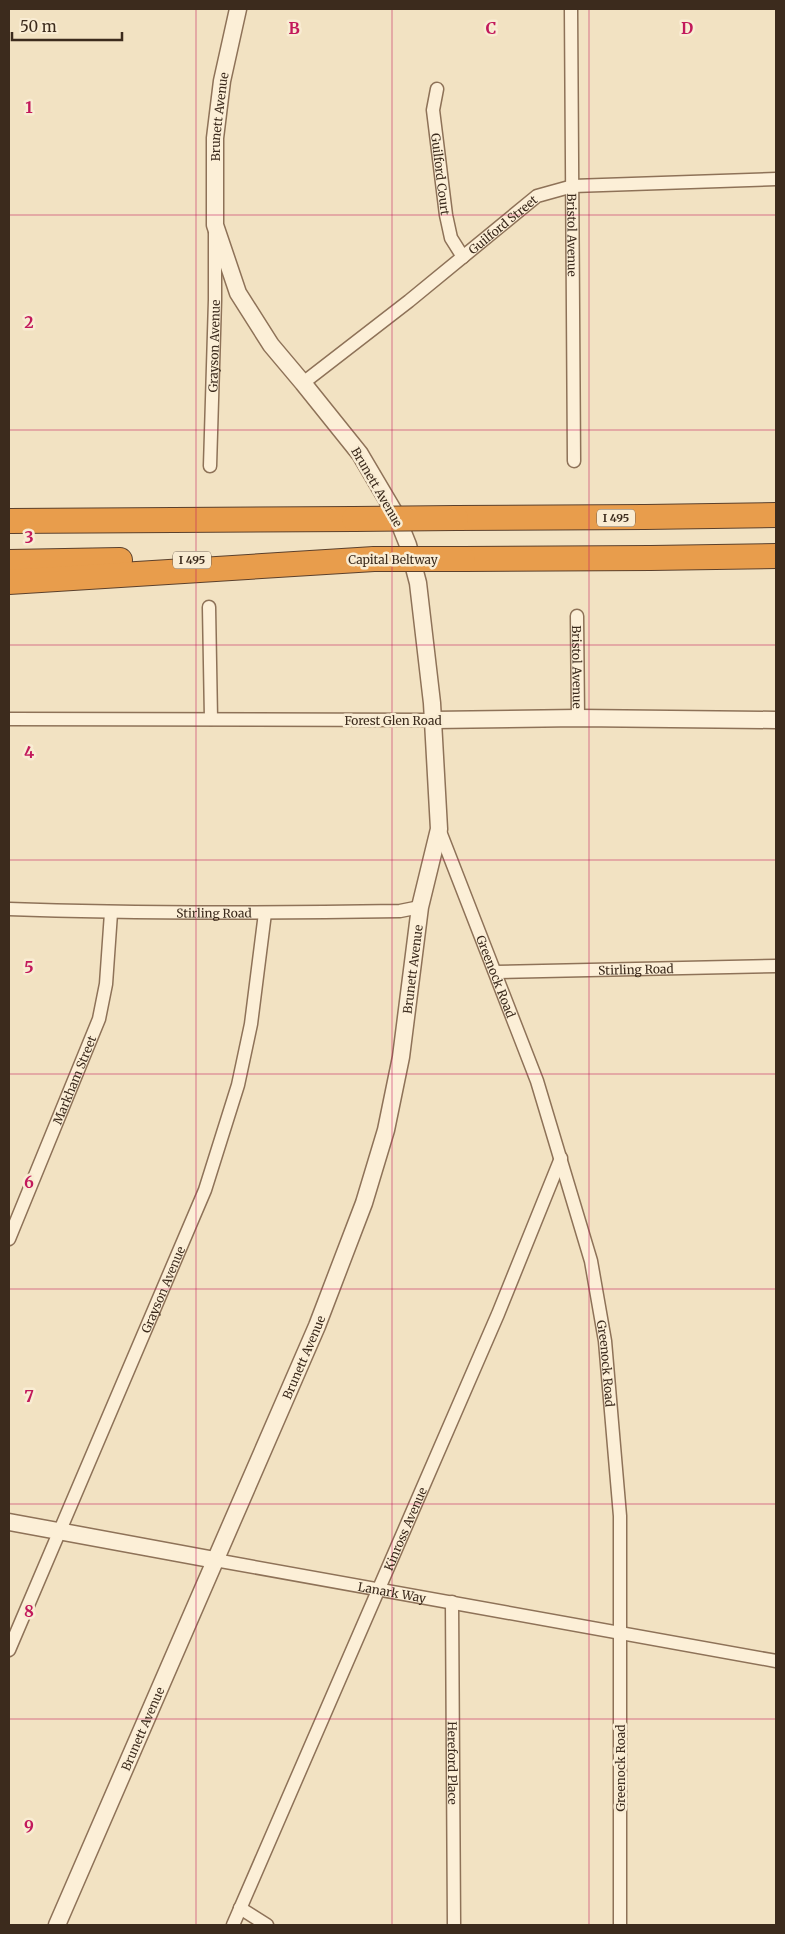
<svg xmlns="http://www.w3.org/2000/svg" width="785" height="1934" font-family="Merriweather,serif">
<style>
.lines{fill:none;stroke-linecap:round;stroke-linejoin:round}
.minor-casing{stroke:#8e7258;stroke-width:15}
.tertiary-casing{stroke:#8e7258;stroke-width:19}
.motorway-casing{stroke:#5b402c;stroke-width:26}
.minor{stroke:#fcefd7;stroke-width:12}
.tertiary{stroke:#fcefd7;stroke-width:16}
.motorway{stroke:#e89d4c;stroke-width:24}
.motorway-bridge-casing{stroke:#5b402c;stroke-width:26;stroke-linecap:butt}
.motorway-bridge{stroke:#e89d4c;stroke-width:24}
.grid{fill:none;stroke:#c2185b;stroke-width:1;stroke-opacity:0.55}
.labels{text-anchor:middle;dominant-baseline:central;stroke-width:5;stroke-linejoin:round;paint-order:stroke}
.shield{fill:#f9ecd3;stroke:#756554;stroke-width:1}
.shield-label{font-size:11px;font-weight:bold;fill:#3c2b1d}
.street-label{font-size:12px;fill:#3c2b1d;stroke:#f9ecd3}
.grid-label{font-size:16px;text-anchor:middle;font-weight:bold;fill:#c2185b;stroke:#f9ecd3;stroke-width:5;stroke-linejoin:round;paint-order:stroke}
</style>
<rect width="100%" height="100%" fill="#f2e2c2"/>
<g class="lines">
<defs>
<g id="minor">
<path id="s1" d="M571,9L574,461"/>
<path id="s2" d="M437,89L433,110L446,215L451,238L463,257"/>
<path id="s3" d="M303,383L409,301L537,196L573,186L776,179"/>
<path id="s4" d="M210,466L215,300V233"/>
<polyline points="209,607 211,719"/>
<path id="s5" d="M577,616L578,718"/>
<polyline points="9,719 433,720"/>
<path id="s6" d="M439,829L537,1081L591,1261L605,1341L620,1516V1925"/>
<path id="s7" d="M9,909C139,914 270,913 400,911L420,907"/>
<path id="s8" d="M496,972L776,966"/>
<path id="s9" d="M9,1239L99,1019L106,984L111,913"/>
<path id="s10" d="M215,1560L776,1661"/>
<path id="s11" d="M452,1602L454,1925"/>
<path id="s12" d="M9,1650L205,1190L238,1085L251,1024L265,913"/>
<polyline points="240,1908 267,1925"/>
<path id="s13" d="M233,1925L498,1314L561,1158"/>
</g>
<g id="tertiary">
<polyline points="433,720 578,718 776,720"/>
<polyline points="9,1522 215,1560"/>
<path id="s14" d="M57,1925L317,1326L364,1203L386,1130L401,1057L420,907L439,829L432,703L418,583L408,545L396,515L360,454L303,383L271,345L238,293L215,225V138L222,81L238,9"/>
</g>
<g id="motorway">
<polyline points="456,518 645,517 776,515"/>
<polyline points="9,521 354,519"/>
<polyline points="463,559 651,558 776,556"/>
<polyline points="9,562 120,560"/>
<polyline points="9,582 374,559"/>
</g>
</defs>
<use href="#minor" class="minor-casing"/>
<use href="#tertiary" class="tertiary-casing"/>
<use href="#motorway" class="motorway-casing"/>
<use href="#minor" class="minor"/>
<use href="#tertiary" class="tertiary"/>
<use href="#motorway" class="motorway"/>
<defs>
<g id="motorway-bridge">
<polyline points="354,519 456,518"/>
<polyline points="374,559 463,559"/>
</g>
</defs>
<use href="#motorway-bridge" class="motorway-bridge-casing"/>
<use href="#motorway-bridge" class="motorway-bridge"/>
</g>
<path class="grid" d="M196,9V1925M392,9V1925M589,9V1925M9,215H776M9,430H776M9,645H776M9,860H776M9,1074H776M9,1289H776M9,1504H776M9,1719H776"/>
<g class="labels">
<g class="shield">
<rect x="597" y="509.5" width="38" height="17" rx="4"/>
<rect x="173" y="551.5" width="38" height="17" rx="4"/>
</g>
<g class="shield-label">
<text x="616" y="518">I 495</text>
<text x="192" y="560">I 495</text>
</g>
<g class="street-label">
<text stroke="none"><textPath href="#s14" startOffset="1939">Brunett Avenue</textPath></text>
<text stroke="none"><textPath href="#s2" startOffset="86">Guilford Court</textPath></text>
<text stroke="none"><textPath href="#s3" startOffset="255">Guilford Street</textPath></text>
<text stroke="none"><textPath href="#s1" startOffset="226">Bristol Avenue</textPath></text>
<text stroke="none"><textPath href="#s4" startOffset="120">Grayson Avenue</textPath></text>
<text transform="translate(377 487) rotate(60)">Brunett Avenue</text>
<text x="393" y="559">Capital Beltway</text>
<text stroke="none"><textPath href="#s5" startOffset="51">Bristol Avenue</textPath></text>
<text x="393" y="720">Forest Glen Road</text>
<text stroke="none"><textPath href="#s7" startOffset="205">Stirling Road</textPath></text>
<text stroke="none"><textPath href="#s14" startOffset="1024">Brunett Avenue</textPath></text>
<text stroke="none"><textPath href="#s8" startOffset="140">Stirling Road</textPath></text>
<text stroke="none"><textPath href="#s6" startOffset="158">Greenock Road</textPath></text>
<text stroke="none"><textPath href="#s9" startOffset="172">Markham Street</textPath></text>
<text stroke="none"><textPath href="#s12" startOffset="392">Grayson Avenue</textPath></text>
<text stroke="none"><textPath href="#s14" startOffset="619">Brunett Avenue</textPath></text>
<text stroke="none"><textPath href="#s6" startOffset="562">Greenock Road</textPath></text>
<text stroke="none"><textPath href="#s13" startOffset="432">Kinross Avenue</textPath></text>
<text stroke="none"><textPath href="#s10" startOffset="180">Lanark Way</textPath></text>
<text stroke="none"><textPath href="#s14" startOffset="214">Brunett Avenue</textPath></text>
<text stroke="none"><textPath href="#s11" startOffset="161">Hereford Place</textPath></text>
<text transform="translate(620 1768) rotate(-90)">Greenock Road</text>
</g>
</g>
<g class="grid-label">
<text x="294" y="34">B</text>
<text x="491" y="34">C</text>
<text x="687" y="34">D</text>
<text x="29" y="113">1</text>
<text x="29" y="328">2</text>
<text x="29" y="543">3</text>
<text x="29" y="758">4</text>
<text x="29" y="973">5</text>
<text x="29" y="1188">6</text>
<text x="29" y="1402">7</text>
<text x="29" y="1617">8</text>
<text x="29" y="1832">9</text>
</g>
<rect width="785" height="1934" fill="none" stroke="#3c2b1d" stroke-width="20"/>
<path d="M12 32v8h110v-8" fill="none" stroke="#3c2b1d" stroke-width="2.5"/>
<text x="20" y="32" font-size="15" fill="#3c2b1d" stroke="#f9ecd3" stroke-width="4" paint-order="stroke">50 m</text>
</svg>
